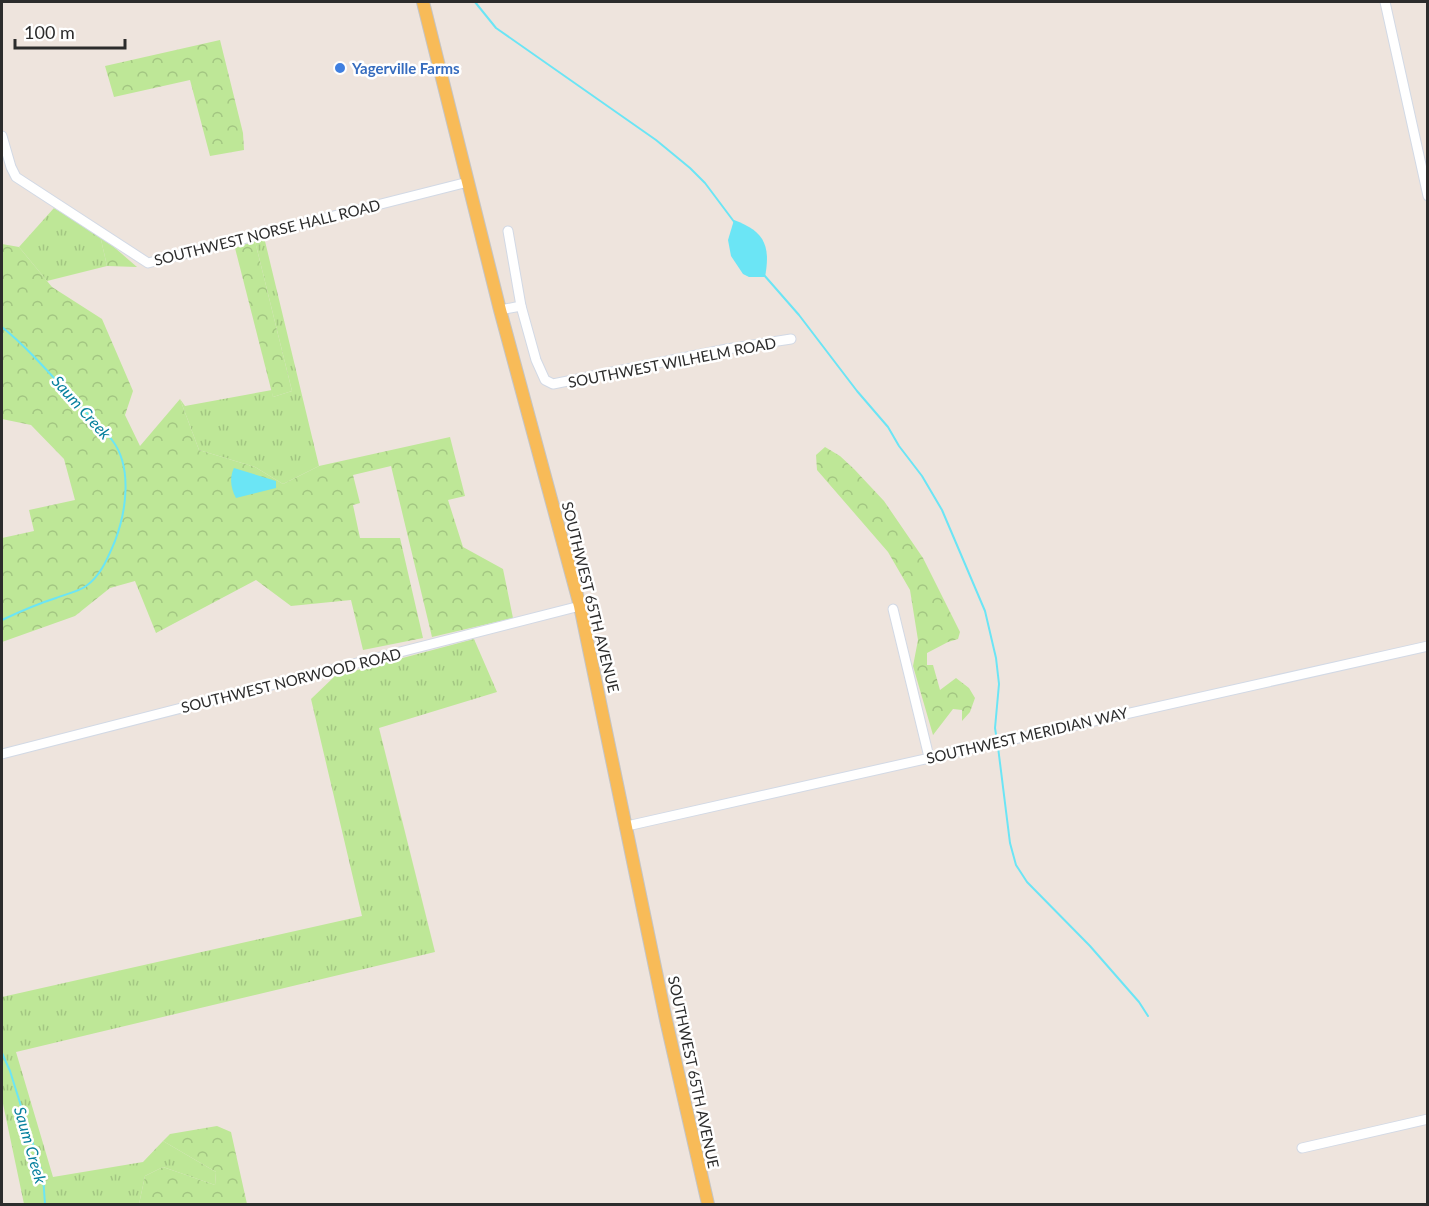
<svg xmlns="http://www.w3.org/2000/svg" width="1429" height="1206" font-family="Lato,sans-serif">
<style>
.grass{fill:url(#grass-tufts)}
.forest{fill:url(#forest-crowns)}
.water{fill:#6be5f5}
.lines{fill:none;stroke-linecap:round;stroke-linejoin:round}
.stream{stroke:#6be5f5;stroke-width:2}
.minor-casing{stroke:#d2d9e5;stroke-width:11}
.major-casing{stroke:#c4c4c4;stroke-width:14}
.minor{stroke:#fff;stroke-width:9}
.major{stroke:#f8bb58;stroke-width:12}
.shop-dot{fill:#3f7fe0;stroke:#fff;stroke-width:2}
.labels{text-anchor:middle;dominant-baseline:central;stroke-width:5;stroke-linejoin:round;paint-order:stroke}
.shop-label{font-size:15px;font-weight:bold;fill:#366cbe;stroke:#fff;text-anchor:start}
.street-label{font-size:15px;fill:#2c2c2c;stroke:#fff}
.water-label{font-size:16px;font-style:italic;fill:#07809e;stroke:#fff}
</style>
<defs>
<pattern id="grass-tufts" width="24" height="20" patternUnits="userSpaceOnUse" patternTransform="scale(1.5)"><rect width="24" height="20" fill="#bee797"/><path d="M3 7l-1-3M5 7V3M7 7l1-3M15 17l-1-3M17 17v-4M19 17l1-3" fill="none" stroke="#a3c682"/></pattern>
<pattern id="forest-crowns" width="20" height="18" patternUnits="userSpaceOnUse" patternTransform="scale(1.5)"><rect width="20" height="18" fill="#bee797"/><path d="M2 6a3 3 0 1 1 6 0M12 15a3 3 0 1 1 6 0" fill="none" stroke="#a3c682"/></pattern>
</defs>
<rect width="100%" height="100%" fill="#eee4dd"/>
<g class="grass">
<polygon points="54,208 100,235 107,266 47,281 19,247"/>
<polygon points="264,237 319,466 283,484 255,467 199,450 180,399 185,406 272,390 273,397 292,391 255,241"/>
<polygon points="474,639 497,692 379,728 435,952 16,1052 53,1177 143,1162 163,1141 216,1172 215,1185 163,1167 145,1176 139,1204 24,1204 2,1099 2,997 362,916 311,699 335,676"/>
</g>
<g class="forest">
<polygon points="220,40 243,133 244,150 210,156 190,80 114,97 105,66"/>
<polygon points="100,235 137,267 107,266"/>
<polygon points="255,241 292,391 273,397 235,248"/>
<polygon points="2,244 19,247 52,287 102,319 133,391 125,415 140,446 180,399 199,450 255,467 283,484 319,466 450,437 465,496 448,500 463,547 503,569 513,618 432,637 391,466 353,475 360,503 353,505 360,538 400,538 423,638 363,650 351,600 291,606 256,580 156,633 135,581 110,588 75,616 2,642 2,538 34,531 29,510 75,500 64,459 31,425 2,419"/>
<polygon points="825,447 840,456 854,469 884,501 923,558 960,632 958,639 948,642 927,653 927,665 933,665 940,690 956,678 969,688 975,698 970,712 962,721 962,710 953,709 933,735 913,666 918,640 910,590 888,552 817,470 816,455"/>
<polygon points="217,1126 231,1132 247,1204 139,1204 145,1176 163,1167 215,1185 216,1172 163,1141 170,1134"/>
</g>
<g class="water">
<path d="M734,220C764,231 771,245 765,277H749L743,274L731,256L728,240Z"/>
<path d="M234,468L276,481V488L236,498C231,489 229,478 234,468Z"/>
</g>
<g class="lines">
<g class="stream">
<polyline points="475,2 496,28 656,140 690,168 705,183 735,223"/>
<polyline points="764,275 799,315 857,391 888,427 899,446 922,476 942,510 985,611 996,658 999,684 995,728 997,741"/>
<path d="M2,327C29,349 51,375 75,401C87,414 101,426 112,440C133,467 126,512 115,541C108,557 101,576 86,586C78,592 65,594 56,598C37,604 19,612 2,620"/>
<polyline points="998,747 1010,843 1016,865 1027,882 1090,946 1139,1002 1148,1016"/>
<polyline points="2,1053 10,1071 43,1176 45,1204"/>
</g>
<defs>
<g id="minor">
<polyline points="1385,2 1428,196"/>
<polyline points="2,136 11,167 16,177 148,263 468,182"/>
<polyline points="508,231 521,306 536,360 545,380 553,384 727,349 791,339"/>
<polyline points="500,310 521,306"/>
<polyline points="893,609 929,757"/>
<polyline points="2,754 580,606"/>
<polyline points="627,826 1428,646"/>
<polyline points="1302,1148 1428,1119"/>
</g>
<polyline id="major" points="423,2 500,310 580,606 666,1020 708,1204"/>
</defs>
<use href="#minor" class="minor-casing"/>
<use href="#major" class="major-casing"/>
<use href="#minor" class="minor"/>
<use href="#major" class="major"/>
</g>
<circle class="shop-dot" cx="340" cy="68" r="6"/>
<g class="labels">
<g class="shop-label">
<text x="352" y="68">Yagerville Farms</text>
</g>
<g class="street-label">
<text transform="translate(267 232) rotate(-14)">SOUTHWEST NORSE HALL ROAD</text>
<text transform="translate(672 362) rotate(-11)">SOUTHWEST WILHELM ROAD</text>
<text transform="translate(591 597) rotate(76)">SOUTHWEST 65TH AVENUE</text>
<text transform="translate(291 680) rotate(-14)">SOUTHWEST NORWOOD ROAD</text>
<text transform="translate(1027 735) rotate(-13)">SOUTHWEST MERIDIAN WAY</text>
<text transform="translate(694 1072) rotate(78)">SOUTHWEST 65TH AVENUE</text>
</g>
<g class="water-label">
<text transform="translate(82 407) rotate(48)">Saum Creek</text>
<text transform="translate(31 1145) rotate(74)">Saum Creek</text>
</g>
</g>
<rect width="1429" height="1206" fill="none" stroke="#2c2c2c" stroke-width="6"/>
<path d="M15 39v9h110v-9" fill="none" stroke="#2c2c2c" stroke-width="3"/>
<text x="24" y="39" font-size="18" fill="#2c2c2c" stroke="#ffffff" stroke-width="4.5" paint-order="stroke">100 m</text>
</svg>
